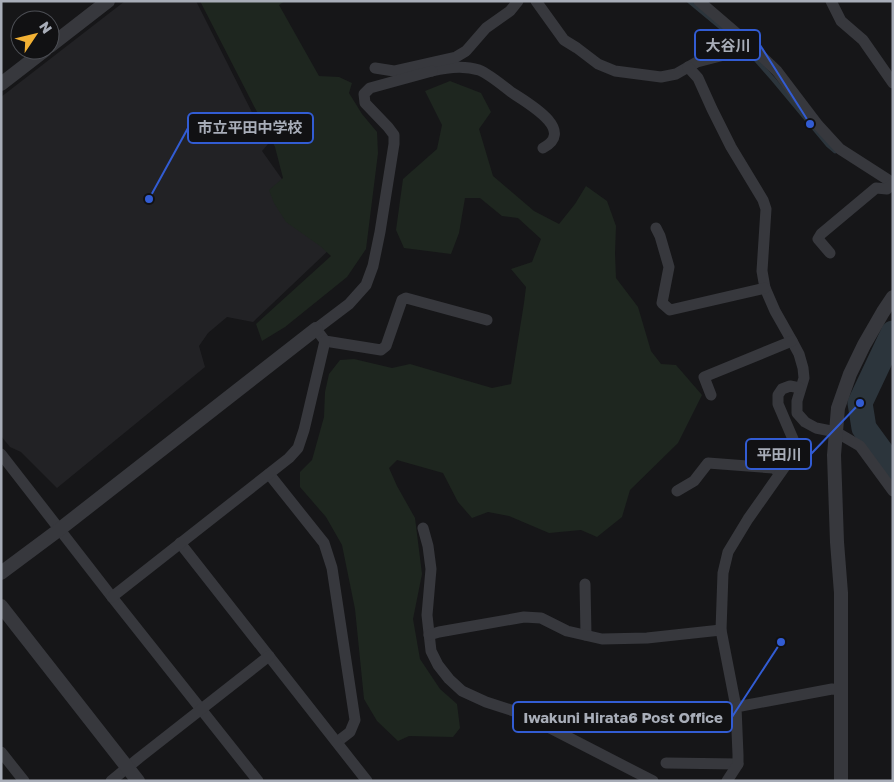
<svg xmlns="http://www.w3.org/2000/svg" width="894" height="782" font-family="'Golos Text','Noto Sans JP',sans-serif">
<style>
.built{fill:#222225}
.green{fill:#1e261f}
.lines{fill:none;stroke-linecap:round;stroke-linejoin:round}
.stream{stroke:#2c353c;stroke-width:4.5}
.river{stroke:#2c353c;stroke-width:25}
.minor{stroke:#37383d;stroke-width:11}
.tertiary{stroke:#37383d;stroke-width:14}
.leader{fill:none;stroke:#325cd3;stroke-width:2}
.callout-dot{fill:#325cd3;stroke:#111113;stroke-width:2}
.callout{fill:#111113;stroke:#325cd3;stroke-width:2}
.callout-label{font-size:15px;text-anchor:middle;font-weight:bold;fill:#a8adb8}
</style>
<rect width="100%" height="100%" fill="#161618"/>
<polygon class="built" points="125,1 196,1 268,144 262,151 331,248 253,322 227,317 208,333 199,346 205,367 57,488 21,452 10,447 1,436 1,97"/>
<g class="green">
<polygon points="200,1 285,1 279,5 319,76 339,77 352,83 349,93 362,114 377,132 378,153 366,249 347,277 285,327 262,341 256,324 331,256 320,246 286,222 274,203 269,190 283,178 275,147"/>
<polygon points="450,81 481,93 491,112 479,129 493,176 534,211 559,224 575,204 586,186 607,201 616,226 615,253 616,278 638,307 651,351 661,364 676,365 702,395 678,443 630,490 622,517 597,537 581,530 549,533 509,516 488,512 472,518 458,502 443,473 397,460 389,468 397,486 415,518 422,574 413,619 420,659 440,689 457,704 460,728 453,737 409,736 398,741 377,721 364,699 355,609 342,545 326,517 300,487 300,472 312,460 324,417 325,392 329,374 340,360 354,359 392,368 410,364 492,388 511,384 524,303 526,287 511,269 532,262 541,239 518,218 502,216 480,198 465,198 459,233 451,254 404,248 396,230 403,179 437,149 442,125 425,91"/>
</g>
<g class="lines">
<g class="stream">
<polyline points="689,1 730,35"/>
<polyline points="751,54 773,79 828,145 835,151"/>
</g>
<polyline class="river" points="893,333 860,403 864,428 893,468"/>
<g class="minor">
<polyline points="536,1 564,40 577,48 598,64 615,71 661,77 676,74 697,62 736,52 749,44"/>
<polyline points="699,1 749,44 777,71 818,125 840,149 893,183"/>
<polyline points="831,1 841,21 863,40 893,83"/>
<path d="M431,65L432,71C448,67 463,65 479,70C489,74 502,85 511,92C526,102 577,130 543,148"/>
<polyline points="688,67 698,78 712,109 731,147 763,200 766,209 762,271 765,288 775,311 792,341 799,354 803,368 804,378 797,401 797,413 805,422 816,428 836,432 860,446 893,491"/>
<polyline points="375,68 394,71 456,57 466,51 486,28 510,11 518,1"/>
<polyline points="432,71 370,88 364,94 365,103 388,127 394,135 394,144 380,232 373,266 366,285 349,304 316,329 325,341 381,350 386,346 402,300 406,298 487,320"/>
<polyline points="656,228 660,236 669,267 662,303 670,310 765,288"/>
<polyline points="830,253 818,239 821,234 876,188 887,189 893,184"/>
<polyline points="711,395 704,377 792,341"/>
<polyline points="1,454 112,597 258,781"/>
<polyline points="269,474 324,543 332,568 355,720 350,732 337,742"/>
<polyline points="677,491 694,481 708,463 773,468 780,472"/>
<polyline points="423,528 428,546 431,569 427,615 431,651 438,665 449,679 462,691 486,702 523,714 653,781"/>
<polyline points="180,543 367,781"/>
<polyline points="585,584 586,635"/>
<polyline points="112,597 289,458 298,448 304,430 325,341"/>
<polyline points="429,635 439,632 524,617 541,618 567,631 602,639 647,638 721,630"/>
<polyline points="595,708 660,711 736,707 721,630 723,573 728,552 748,519 786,465 793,452 793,439 778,404 778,395 782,389 790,386 800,388"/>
<polyline points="1,752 24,781"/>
<polyline points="666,763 738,764"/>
<polyline points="111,781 139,758 269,656"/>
<polyline points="727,781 738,764 738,755 736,707 832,689 840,690"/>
</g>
<g class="tertiary">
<polyline points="50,46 108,1"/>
<polyline points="1,84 45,50"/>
<polyline points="1,573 60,529 316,329"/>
<polyline points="1,606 138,781"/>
<polyline points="841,781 841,593 837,542 834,455 838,408 850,374 864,345 883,312 893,297"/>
</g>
</g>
<path class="leader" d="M810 124L760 45M149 199L188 128M860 403L811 454M781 642L732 717"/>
<g class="callout-dot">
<circle cx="810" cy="124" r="5"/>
<circle cx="149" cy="199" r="5"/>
<circle cx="860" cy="403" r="5"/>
<circle cx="781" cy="642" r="5"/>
</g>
<g class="callout">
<rect x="695" y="30" width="65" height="30" rx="5"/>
<rect x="188" y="113" width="125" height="30" rx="5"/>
<rect x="746" y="439" width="65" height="30" rx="5"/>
<rect x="513" y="702" width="219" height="30" rx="5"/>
</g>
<g class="callout-label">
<text x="728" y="51">大谷川</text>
<text x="250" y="133">市立平田中学校</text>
<text x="779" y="460">平田川</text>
<text x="623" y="723">Iwakuni Hirata6 Post Office</text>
</g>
<rect width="894" height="782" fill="none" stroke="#a8adb8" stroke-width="5"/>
<g transform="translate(35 35) rotate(55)"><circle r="24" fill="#111113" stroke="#4d4f55"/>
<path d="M0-4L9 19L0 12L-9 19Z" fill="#f2b134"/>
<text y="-8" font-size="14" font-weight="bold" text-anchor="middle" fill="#a8adb8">N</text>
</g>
</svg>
